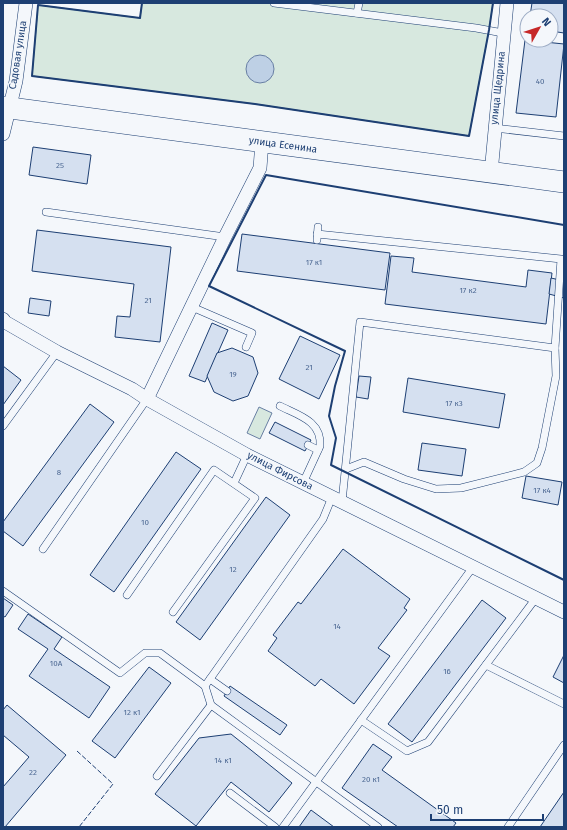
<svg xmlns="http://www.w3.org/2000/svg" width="567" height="830" font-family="'Fira Sans',sans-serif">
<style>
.green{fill:#d7e8df;stroke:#687fa3}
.water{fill:#bed0e5;stroke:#687fa3}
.building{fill:#d5e0f0;stroke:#1d3f73}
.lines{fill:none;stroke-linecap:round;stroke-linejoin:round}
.service-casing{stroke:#1d3f73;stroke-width:8}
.minor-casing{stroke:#1d3f73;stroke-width:14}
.primary-casing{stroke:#1d3f73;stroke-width:22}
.service{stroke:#f4f7fb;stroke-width:7}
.minor{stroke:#f4f7fb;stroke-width:13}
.primary{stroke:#f4f7fb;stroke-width:21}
.fence{stroke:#1d3f73;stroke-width:1;stroke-dasharray:5 2;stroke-linecap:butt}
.wall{stroke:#1d3f73;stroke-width:2}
.labels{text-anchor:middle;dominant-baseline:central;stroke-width:3;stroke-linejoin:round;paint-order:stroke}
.number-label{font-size:8px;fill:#4b6792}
.street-label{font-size:10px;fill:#1d3f73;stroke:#f4f7fb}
</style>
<rect width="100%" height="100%" fill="#f4f7fb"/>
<g class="green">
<polygon points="142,3 493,3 489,30 469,136 255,104 32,76 38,5 140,18"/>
<polygon points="259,407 272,413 260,439 247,433"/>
</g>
<circle class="water" cx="260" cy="69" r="14"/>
<g class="building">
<polygon points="532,3 564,3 564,33 551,31 551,16 530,16"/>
<polygon points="525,40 564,44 556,117 516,113"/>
<polygon points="33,147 91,155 87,184 29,175"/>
<polygon points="37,230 171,247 160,342 115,337 117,316 130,317 134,284 32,271"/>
<polygon points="242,234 390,253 385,290 237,271"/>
<polygon points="391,256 414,258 412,272 526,287 528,270 552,273 546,324 385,304"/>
<polygon points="551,278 564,281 564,298 549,294"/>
<polygon points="30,298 51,301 49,316 28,313"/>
<polygon points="212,323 228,330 205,382 189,376"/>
<polygon points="300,336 340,355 319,399 279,379"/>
<polygon points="232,348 253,357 258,373 248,396 233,401 214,392 207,376 217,353"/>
<polygon points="3,366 21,380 3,405"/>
<polygon points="359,376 371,377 368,399 356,397"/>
<polygon points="408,378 505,394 499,428 403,412"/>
<polygon points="90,404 114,422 23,546 3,531 3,522"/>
<polygon points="275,422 311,440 305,451 269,433"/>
<polygon points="422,443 466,449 462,476 418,470"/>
<polygon points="176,452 201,469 114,592 90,575"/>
<polygon points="526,476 562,482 558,505 522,498"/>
<polygon points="266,497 290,515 200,640 176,622"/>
<polygon points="343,549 410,599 404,608 407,610 378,648 390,656 354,704 321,679 315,686 268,651 277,638 273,635 298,602 301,604"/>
<polygon points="3,598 13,605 5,617 3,616"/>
<polygon points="482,600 506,618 412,742 388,724"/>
<polygon points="28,614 62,637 54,649 110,687 89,718 29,676 48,649 18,629"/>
<polygon points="564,655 564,683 553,677"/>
<polygon points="149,667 171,683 115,758 92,741"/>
<polygon points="230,686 287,725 280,735 224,696"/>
<polygon points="7,705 66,755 5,827 3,827 3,787 29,757 3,735 3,710"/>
<polygon points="231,734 292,783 269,812 231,782 196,826 155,794 199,738"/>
<polygon points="373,744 392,757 382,770 456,823 453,827 398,827 342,788"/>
<polygon points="564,792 564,827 540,827"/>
<polygon points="311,810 334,827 299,827"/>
</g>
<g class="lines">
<defs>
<g id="service">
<polyline points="274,3 476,28 503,33"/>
<polyline points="357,13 359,3"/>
<polyline points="494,128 564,136"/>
<polyline points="46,212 225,237"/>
<polyline points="317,234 561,259 555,348 360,322 342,502"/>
<polyline points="317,240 318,227"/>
<polyline points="192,307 252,333 246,347"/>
<path d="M280,406C298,415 322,421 320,446L303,483"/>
<polyline points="3,426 57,352"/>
<polyline points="308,445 318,450"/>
<polyline points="346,469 364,462 404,479 436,489 461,488 524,472 537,463 542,448 556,376 555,348"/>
<polyline points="234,483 247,455"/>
<polyline points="43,549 147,399"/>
<polyline points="3,591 120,673 145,653 160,653 205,686 323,519 332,497"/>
<polyline points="127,595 214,470 255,498 173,612"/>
<polyline points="486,665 564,704"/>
<polyline points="210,679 227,691"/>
<polyline points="205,686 211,705 378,827"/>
<polyline points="361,720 407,751 428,742 536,598"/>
<polyline points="157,776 211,705"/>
<polyline points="230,793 275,827"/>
<polyline points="283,827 473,567"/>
<polyline points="508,827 564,745"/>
</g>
<g id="minor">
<polyline points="3,134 16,81 26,3"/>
<polyline points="491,173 507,3"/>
<polyline points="3,319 5,322 57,352 132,389 147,399 247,455 564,612"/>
<polyline points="147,399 225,237 260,168 262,142"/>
</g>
<polyline id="primary" points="3,107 564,182"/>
</defs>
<use href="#service" class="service-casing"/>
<use href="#minor" class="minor-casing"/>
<use href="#primary" class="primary-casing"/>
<use href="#service" class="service"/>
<use href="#minor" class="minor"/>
<use href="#primary" class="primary"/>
<polyline class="fence" points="77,751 113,784 79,827"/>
<g class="wall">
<polyline points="142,3 140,18 38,5 32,76 255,104 469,136 489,30 493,3"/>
<polyline points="564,225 266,175 209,286 345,351 335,386 329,416 336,438 331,465 564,580"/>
</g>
</g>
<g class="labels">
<g class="number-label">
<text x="540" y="81">40</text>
<text x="60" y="165">25</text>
<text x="314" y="262">17 к1</text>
<text x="468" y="290">17 к2</text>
<text x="148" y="300">21</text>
<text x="309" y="367">21</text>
<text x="233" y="374">19</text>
<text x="454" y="403">17 к3</text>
<text x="59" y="472">8</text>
<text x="542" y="490">17 к4</text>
<text x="145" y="522">10</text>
<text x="233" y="569">12</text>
<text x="337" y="626">14</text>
<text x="56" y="663">10А</text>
<text x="447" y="671">16</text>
<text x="132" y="712">12 к1</text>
<text x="223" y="760">14 к1</text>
<text x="33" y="772">22</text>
<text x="371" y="779">20 к1</text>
</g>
<g class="street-label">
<text transform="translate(18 55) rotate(-81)">Садовая улица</text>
<text transform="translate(498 88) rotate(-84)">улица Щедрина</text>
<text transform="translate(283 145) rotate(8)">улица Есенина</text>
<text transform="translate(280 471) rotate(27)">улица Фирсова</text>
</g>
</g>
<rect width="567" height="830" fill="none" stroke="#1d3f73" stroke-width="8"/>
<g transform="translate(539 28) rotate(51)"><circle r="19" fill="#f4f7fb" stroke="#9eadc5"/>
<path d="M0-3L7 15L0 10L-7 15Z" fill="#c62828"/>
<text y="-6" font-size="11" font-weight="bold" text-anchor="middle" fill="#1d3f73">N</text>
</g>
<path d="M431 814v6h112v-6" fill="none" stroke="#1d3f73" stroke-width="2"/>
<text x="437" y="814" font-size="12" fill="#1d3f73" stroke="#f4f7fb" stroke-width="3" paint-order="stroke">50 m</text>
</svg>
